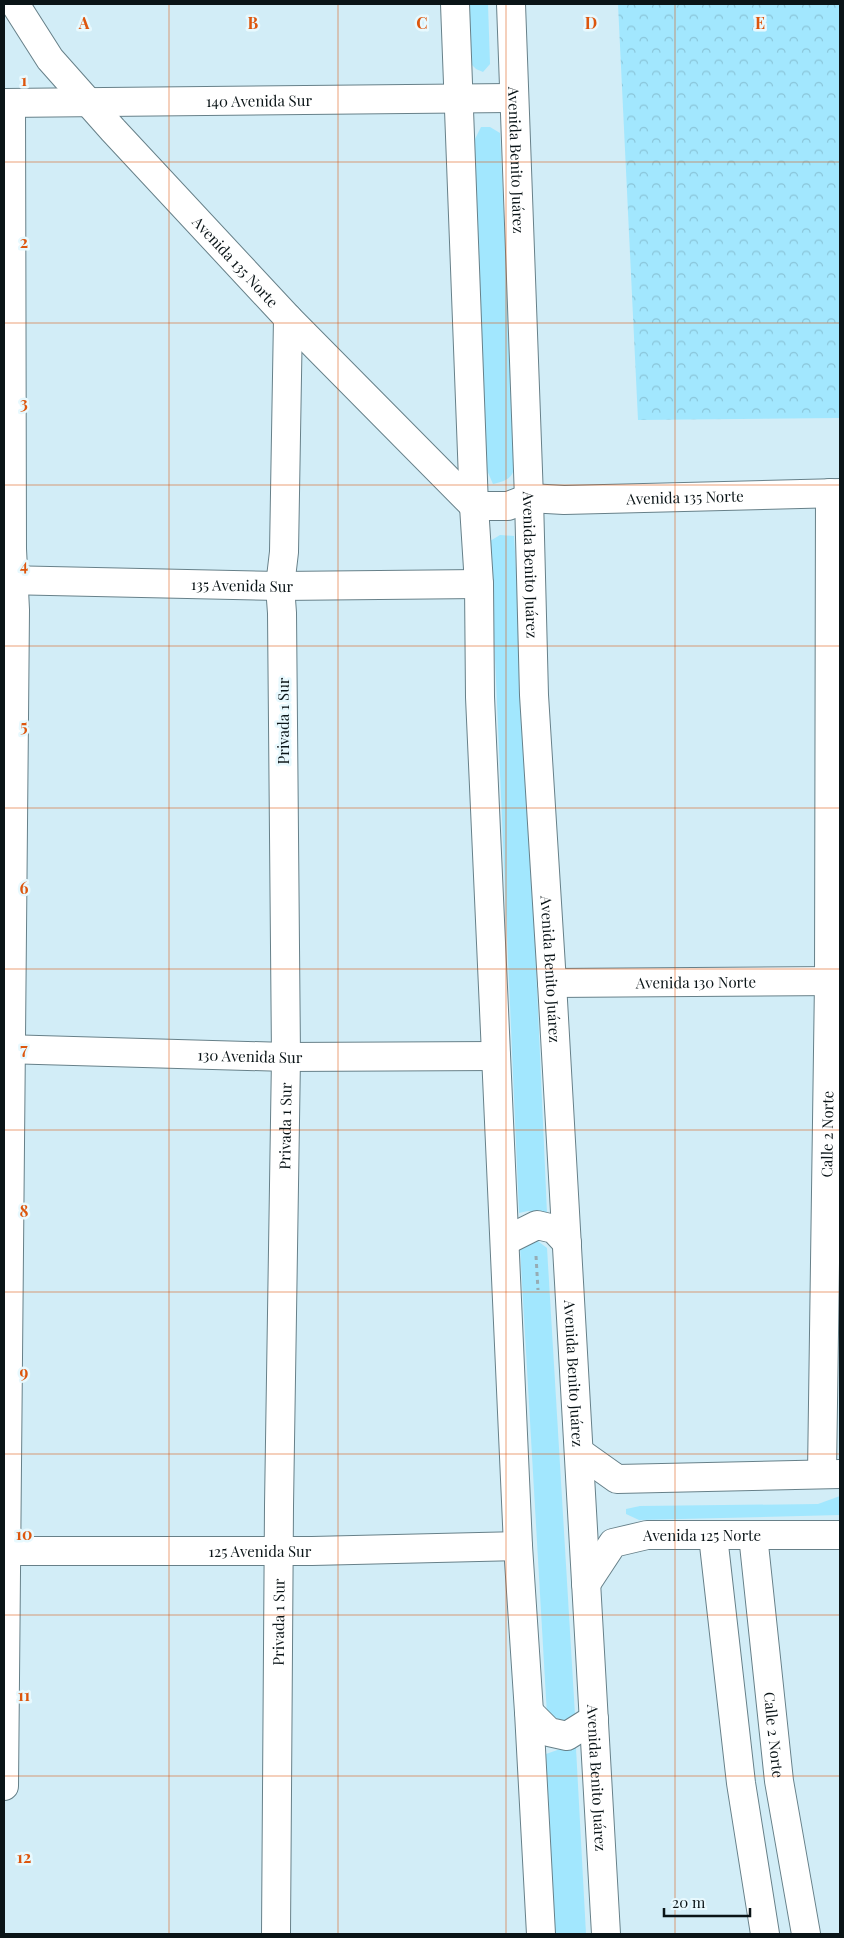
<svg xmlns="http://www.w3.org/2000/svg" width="844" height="1938" font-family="'Playfair Display',serif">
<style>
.grass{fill:#a2e7fe}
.forest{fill:url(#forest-crowns)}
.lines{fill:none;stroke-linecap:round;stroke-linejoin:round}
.minor-casing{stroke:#678089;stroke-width:30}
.major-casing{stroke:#678089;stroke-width:30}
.path{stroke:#96acb4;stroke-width:3;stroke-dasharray:4 4;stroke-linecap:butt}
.minor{stroke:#fff;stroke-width:28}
.major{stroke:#fff;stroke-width:28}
.grid{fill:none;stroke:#dd560d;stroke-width:1;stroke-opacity:0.55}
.labels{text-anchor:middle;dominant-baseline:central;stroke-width:5;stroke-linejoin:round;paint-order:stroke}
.street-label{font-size:15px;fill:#0a1417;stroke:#e8f9fe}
.grid-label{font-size:16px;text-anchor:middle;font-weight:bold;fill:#dd560d;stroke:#e8f9fe;stroke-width:5;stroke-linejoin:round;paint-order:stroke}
</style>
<defs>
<pattern id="forest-crowns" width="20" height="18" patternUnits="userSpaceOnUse" patternTransform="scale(1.25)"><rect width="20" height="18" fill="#a2e7fe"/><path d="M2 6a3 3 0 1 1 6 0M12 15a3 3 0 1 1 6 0" fill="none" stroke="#8ac5d9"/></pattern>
</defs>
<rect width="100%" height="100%" fill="#d2edf7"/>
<g class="grass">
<polygon points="469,4 488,4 490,64 483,72 476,69 471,64"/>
<path d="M481,127H490L500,133L515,445C514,468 519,479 493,484L483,461L473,143Z"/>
<polygon points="500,535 514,536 524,695 547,1213 528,1211 519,1213 490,541"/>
<polygon points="535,1239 547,1248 575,1715 565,1721 547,1715 520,1248"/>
<polygon points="840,1496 840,1515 639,1520 626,1514 626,1509 640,1506 818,1504"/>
<polygon points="566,1747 576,1748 586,1934 555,1934 546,1754"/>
</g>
<polygon class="forest" points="618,4 840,4 840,418 638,420"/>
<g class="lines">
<defs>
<g id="minor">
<path id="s1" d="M15,4L50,59L113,130L288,318L474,506H508L529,498L564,500L840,493"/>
<path id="s2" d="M4,103L514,98"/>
<path id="s3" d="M4,580L280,586L479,584"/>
<path id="s4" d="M552,983L840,981"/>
<path id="s5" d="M4,1049L286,1057L496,1056"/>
<path id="s6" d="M822,1474L829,981L830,493"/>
<path id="s7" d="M753,1535L779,1781L806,1934"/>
<polyline points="713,1536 741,1783 765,1934"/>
<path id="s8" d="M4,1551H312L518,1546"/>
<polyline points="4,1786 15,610 12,549 11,103"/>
<path id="s9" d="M276,1934L279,1506L286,1057L282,613L280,586L284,552L288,318"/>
</g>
<g id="major">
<polyline points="455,4 474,506 479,584 480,697 518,1546 529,1712 541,1934"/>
<path id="s10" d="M511,4L529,498L534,695L552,983L606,1934"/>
<polyline points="505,1241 537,1225 554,1229 567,1243"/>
<polyline points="579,1452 617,1479 840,1474"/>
<path id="s11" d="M586,1584L613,1543L647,1535H840"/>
<polyline points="529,1712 549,1732 567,1736 594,1719"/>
</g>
</defs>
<use href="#minor" class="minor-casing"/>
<use href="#major" class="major-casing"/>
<polyline class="path" points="536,1256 538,1290"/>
<use href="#minor" class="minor"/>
<use href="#major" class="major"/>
</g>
<path class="grid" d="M169,4V1934M338,4V1934M506,4V1934M675,4V1934M4,162H840M4,323H840M4,485H840M4,646H840M4,808H840M4,969H840M4,1130H840M4,1292H840M4,1454H840M4,1615H840M4,1776H840"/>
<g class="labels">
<g class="street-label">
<text stroke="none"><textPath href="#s2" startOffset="255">140 Avenida Sur</textPath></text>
<text stroke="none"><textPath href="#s10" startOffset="156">Avenida Benito Juárez</textPath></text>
<text stroke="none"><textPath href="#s1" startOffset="340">Avenida 135 Norte</textPath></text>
<text stroke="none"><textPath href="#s1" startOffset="894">Avenida 135 Norte</textPath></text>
<text stroke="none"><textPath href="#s10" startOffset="561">Avenida Benito Juárez</textPath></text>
<text stroke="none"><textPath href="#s3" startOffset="238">135 Avenida Sur</textPath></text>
<text transform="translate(283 721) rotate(-90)">Privada 1 Sur</text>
<text stroke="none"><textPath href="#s10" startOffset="966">Avenida Benito Juárez</textPath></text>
<text stroke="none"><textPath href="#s4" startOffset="144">Avenida 130 Norte</textPath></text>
<text stroke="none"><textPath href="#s5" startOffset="246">130 Avenida Sur</textPath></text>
<text stroke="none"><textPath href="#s9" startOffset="808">Privada 1 Sur</textPath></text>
<text stroke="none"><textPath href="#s6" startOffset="340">Calle 2 Norte</textPath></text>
<text stroke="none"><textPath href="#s10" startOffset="1371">Avenida Benito Juárez</textPath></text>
<text stroke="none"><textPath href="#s11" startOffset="139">Avenida 125 Norte</textPath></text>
<text stroke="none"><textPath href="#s8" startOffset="256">125 Avenida Sur</textPath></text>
<text stroke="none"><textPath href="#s9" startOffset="312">Privada 1 Sur</textPath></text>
<text stroke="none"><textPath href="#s7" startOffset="201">Calle 2 Norte</textPath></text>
<text stroke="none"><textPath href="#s10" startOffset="1776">Avenida Benito Juárez</textPath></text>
</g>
</g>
<g class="grid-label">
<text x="84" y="29">A</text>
<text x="253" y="29">B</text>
<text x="422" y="29">C</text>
<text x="591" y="29">D</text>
<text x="760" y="29">E</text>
<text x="24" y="86">1</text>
<text x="24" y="248">2</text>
<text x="24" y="409">3</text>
<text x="24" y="571">4</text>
<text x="24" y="732">5</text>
<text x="24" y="894">6</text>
<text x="24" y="1055">7</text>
<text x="24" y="1217">8</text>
<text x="24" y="1378">9</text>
<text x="24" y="1540">10</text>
<text x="24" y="1701">11</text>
<text x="24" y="1863">12</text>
</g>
<rect width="844" height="1938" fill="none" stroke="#0a1417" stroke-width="10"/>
<path d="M664 1908v8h86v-8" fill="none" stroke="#0a1417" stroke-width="2.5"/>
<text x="672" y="1908" font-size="15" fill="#0a1417" stroke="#e8f9fe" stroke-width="4" paint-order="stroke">20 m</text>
</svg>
